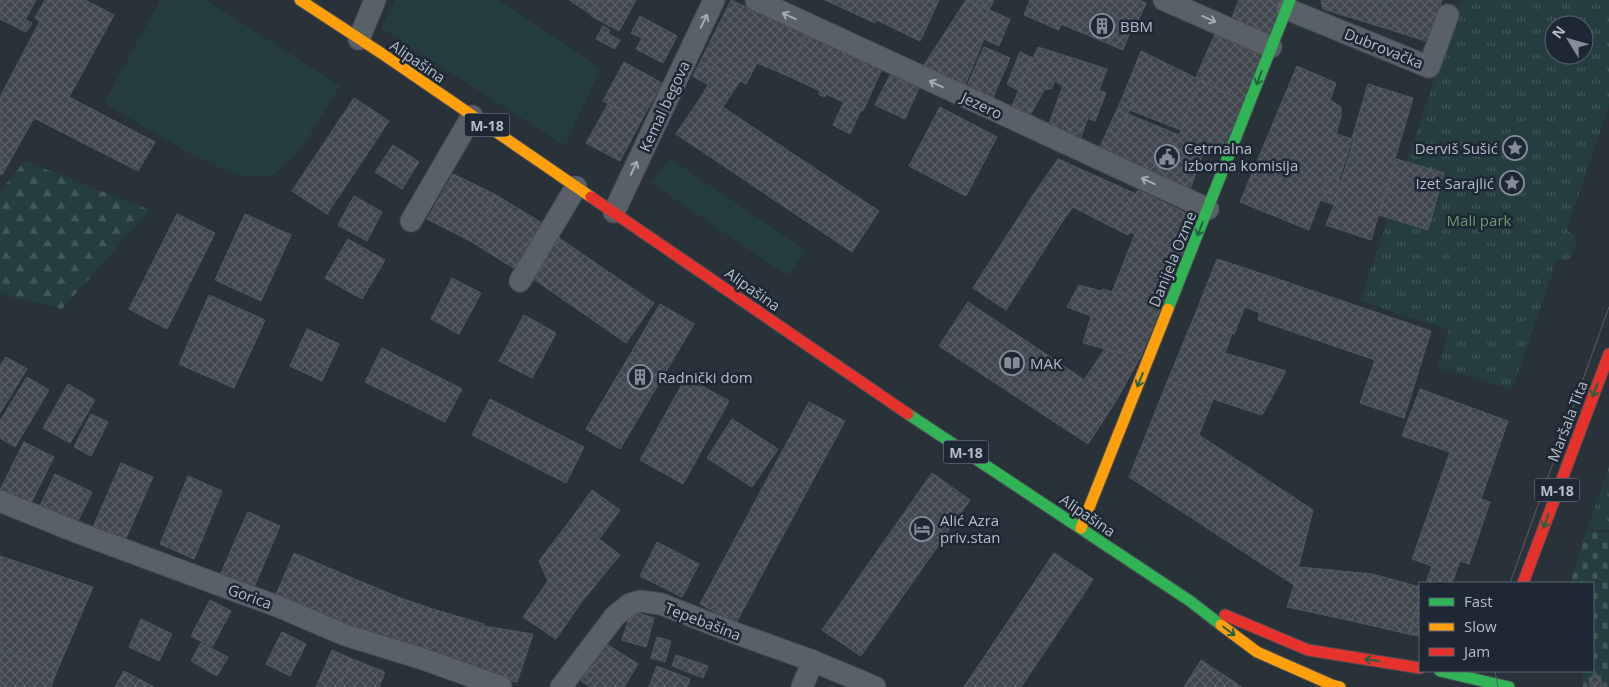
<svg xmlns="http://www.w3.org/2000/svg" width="1609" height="687" font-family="'Open Sans',sans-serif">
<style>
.grass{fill:#263d3f}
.forest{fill:url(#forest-firs)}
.cemetery{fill:url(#cemetery-stones)}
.park{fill:url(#park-tufts);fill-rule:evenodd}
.building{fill:url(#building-cross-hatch);stroke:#515861}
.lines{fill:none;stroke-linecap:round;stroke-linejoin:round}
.street-casing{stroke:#484d54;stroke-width:23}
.fast-casing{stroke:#484d54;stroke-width:13}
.slow-casing{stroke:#484d54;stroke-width:13}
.jam-casing{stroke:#484d54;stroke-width:13}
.street{stroke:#5a6067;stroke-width:21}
.fast{stroke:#30b455;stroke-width:11}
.slow{stroke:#ff9f0a;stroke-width:11}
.jam{stroke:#e5322d;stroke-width:11}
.tram{stroke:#585e64;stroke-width:1}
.oneway{stroke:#a2abb6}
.oneway2{stroke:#256041}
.labels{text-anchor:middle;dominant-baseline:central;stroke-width:5;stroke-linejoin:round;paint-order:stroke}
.shield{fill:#1d2834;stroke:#87919d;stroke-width:1}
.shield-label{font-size:14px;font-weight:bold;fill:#b4beca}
.poi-label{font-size:15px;fill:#b4beca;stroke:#1d2834;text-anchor:start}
.street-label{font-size:15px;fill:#b4beca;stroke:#1d2834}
.park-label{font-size:15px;fill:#6a9c72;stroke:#1d2834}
</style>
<defs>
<pattern id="forest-firs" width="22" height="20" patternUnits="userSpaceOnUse" patternTransform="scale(1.25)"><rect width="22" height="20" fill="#263d3f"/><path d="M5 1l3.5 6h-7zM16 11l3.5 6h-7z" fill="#435759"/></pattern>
<pattern id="cemetery-stones" width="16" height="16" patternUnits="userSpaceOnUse" patternTransform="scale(1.25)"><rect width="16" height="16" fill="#263d3f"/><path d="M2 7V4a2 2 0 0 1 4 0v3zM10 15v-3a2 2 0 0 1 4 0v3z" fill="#435759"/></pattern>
<pattern id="park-tufts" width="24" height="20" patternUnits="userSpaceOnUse" patternTransform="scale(1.25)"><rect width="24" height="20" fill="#263d3f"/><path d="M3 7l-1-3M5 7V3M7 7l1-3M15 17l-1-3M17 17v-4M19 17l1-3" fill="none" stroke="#435759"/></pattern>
<pattern id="building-cross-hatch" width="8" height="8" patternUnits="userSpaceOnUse" patternTransform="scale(1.25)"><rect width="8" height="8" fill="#40464d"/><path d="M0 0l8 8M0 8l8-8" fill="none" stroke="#595f65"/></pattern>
</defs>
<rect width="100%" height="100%" fill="#293139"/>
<g class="grass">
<polygon points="160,0 206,0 340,86 300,151 273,175 241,177 192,155 104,103"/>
<polygon points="395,0 499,0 601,68 565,146 381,28"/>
<polygon points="669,158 806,250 788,276 651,183"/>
</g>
<polygon class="forest" points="25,161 150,210 62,309 0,294 0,191"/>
<polygon class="cemetery" points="1586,531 1609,532 1609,687 1583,687 1581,671 1593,671 1593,583 1571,583 1571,581"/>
<g class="park">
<path d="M1461,0H1609V106L1567,230L1575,235C1577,246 1575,252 1568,260H1557L1512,390L1438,367L1449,330L1360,301ZM1554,25H1584V55H1554Z"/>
<polygon points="1609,465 1609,530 1587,529"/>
</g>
<g class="building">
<polygon points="0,0 36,0 25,20 32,23 26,32 0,19"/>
<polygon points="45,0 85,0 114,15 69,97 155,142 138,171 34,118 2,175 0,174 0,97 40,21 35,18"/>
<polygon points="569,0 600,0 592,15"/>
<polygon points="600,0 636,0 619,31 591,16"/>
<polygon points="731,0 806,34 788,76 757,63 746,84 700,62"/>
<polygon points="825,0 939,0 920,41 877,20 875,23"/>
<polygon points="966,0 1010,19 999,46 984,39 965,85 924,65"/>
<polygon points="968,0 994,0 989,10"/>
<polygon points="1030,0 1139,0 1146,3 1134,31 1131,29 1123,50 1061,24 1059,30 1024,15"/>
<polygon points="1239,0 1285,0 1270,37 1232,18"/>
<polygon points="1321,0 1386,0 1375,25 1323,9"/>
<polygon points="1386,0 1442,0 1440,6 1445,7 1429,42 1375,25"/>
<polygon points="640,16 677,36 663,63 636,49 642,38 631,33"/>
<polygon points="603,26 610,30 608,34 620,40 615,49 596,39"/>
<polygon points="806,34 882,69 863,111 826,94 825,97 818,94 820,91 788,76"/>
<polygon points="1215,34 1262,56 1244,102 1196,77"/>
<polygon points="984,47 1010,58 993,97 967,86"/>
<polygon points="1038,47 1107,69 1099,90 1106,93 1095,121 1088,118 1080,139 1049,124 1063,86 1055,81 1051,89 1045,89 1030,115 1011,108"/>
<polygon points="1141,51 1200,80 1181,130 1130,110 1134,100 1123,96"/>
<polygon points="1020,52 1033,58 1018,90 1007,84"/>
<polygon points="624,62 662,83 641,121 603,101"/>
<polygon points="700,62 740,81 723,107 703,94 708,85 693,76"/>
<polygon points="1297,66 1336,83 1330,100 1341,107 1341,116 1336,134 1352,139 1339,180 1327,176 1323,191 1338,195 1334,205 1320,200 1309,230 1240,202"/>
<polygon points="890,75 919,88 905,119 875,105"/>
<polygon points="1200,80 1244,102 1222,155 1205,148 1190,189 1158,176 1111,151 1128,114 1179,135"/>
<polygon points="1368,84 1413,98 1371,240 1326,225 1338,195 1323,191 1327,176 1341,181 1354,139 1352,138"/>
<polygon points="703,94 879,211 852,252 676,134"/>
<polygon points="1123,96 1134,100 1111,151 1100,147"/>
<polygon points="354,98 389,121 327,214 292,191"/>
<polygon points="844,102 861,110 850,134 833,125"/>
<polygon points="608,104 641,121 620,161 586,143"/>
<polygon points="940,107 997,137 966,196 909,166"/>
<polygon points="393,145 419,162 402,189 375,172"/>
<polygon points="1058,159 1136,194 1116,229 1073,207 1064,219 1031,198"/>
<polygon points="1396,159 1444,173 1428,230 1379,215"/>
<polygon points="453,174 496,195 470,241 427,219"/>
<polygon points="1138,190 1196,218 1183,253 1130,232 1128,235 1116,229"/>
<polygon points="496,195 542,223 515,269 470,241"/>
<polygon points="354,196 382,212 367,241 338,225"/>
<polygon points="1031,198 1064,219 1006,310 973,288"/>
<polygon points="177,214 215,233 167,329 129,309"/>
<polygon points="245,214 291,235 261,301 215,280"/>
<polygon points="1135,234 1183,253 1162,305 1112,292"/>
<polygon points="559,238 654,303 626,343 532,278"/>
<polygon points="348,239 385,260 362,299 325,278"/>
<polygon points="1217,259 1269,276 1260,313 1245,307 1234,334 1194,317"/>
<polygon points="1269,276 1431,331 1404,418 1360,403 1375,360 1258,320"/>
<polygon points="452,278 481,293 459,334 431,319"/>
<polygon points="1079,285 1101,291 1102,289 1162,305 1140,358 1083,343 1091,316 1067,307"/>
<polygon points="209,295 265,320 234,388 179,364"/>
<polygon points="968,302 1116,401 1088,444 939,346"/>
<polygon points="660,304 694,324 620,449 586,429"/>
<polygon points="524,315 556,333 532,378 499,361"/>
<polygon points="1194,317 1232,333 1225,353 1286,371 1262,415 1213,399 1168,380"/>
<polygon points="307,329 339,344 322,381 290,366"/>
<polygon points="382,348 462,389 445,422 365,382"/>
<polygon points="1105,349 1140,358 1116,401 1084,380"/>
<polygon points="6,357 27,369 0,413 0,366"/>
<polygon points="27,377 49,390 15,447 0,438 0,421"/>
<polygon points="686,377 729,401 683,484 640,460"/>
<polygon points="1168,380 1213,399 1199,435 1313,510 1294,585 1129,477"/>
<polygon points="68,384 95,400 70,443 43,428"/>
<polygon points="1420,389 1508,421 1481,499 1490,502 1469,564 1460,561 1452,583 1426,583 1432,566 1412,559 1450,452 1402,436"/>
<polygon points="490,399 584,447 566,483 472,435"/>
<polygon points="809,402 845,421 801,502 765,483"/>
<polygon points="91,414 108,422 91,456 74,447"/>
<polygon points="732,419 778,449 752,487 707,458"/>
<polygon points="24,442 54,457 30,505 0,490"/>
<polygon points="121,463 153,477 122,547 90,534"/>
<polygon points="932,473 970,500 861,656 822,630"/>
<polygon points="55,474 92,492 76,525 39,508"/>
<polygon points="188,476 222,491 194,559 160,544"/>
<polygon points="765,483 801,502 736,623 700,604"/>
<polygon points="592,490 620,510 600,538 572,518"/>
<polygon points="248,512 280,526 252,592 219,577"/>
<polygon points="572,518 620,555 580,604 548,581 539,561"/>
<polygon points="657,542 699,564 682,597 640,576"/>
<polygon points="294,553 357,580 338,624 275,597"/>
<polygon points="1054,553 1093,579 1085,592 1021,687 964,687"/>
<polygon points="0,556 93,587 56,673 8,651 0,650"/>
<polygon points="1300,567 1372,574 1352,621 1287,607"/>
<polygon points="1372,574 1420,587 1420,599 1408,634 1352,621"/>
<polygon points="357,580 403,599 384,644 338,624"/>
<polygon points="548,581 580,604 556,639 523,617"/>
<polygon points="403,599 436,610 423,657 384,644"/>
<polygon points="1420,599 1420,636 1408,634"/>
<polygon points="210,600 231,611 212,647 191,636"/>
<polygon points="436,610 484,624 473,669 423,657"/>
<polygon points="631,611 654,618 646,647 622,640"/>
<polygon points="141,619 172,634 159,661 129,647"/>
<polygon points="483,626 533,634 517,682 472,672"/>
<polygon points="282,632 306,644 290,676 266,664"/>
<polygon points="657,637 671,641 665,662 651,658"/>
<polygon points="201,643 228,657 217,676 191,661"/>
<polygon points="605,643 638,664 624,687 590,687 581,681"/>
<polygon points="0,650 8,651 56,673 51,687 0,687"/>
<polygon points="332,650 352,659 339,687 316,687"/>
<polygon points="676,655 708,666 703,678 672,666"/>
<polygon points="352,659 385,672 379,687 340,687"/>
<polygon points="1201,660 1242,687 1184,687"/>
<polygon points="657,666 690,679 687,687 649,687"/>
<polygon points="124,671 154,687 115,687"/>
<polygon points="1600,676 1602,687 1590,687 1589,678"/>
</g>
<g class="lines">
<defs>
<g id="street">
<polyline points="756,0 1208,209"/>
<polyline points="1164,0 1271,47"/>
<polyline points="1287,9 1429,67 1448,15"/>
<polyline points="359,39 375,0"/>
<polyline points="614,212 714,0"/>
<polyline points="411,221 472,116"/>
<polyline points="520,281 576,187"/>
<polyline points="0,501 79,533 282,608 345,635 423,659 501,687"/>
<polyline points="561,687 615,616 630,604 640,601 661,604 735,633 813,661 875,687"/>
<polyline points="802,687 813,661"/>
</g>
<g id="fast">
<polyline points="1168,309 1290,0"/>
<polyline points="908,414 1190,601 1221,625"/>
<polyline points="1440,671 1509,687"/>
</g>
<g id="slow">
<polyline points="300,0 384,55 591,197"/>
<polyline points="1081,528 1168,309"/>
<polyline points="1221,625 1257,652 1332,685 1340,687"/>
</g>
<g id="jam">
<polyline points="591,197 908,414"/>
<polyline points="1523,583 1609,354"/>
<polyline points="1225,615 1308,650 1420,668"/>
</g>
</defs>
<use href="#street" class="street-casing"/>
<use href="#fast" class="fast-casing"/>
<use href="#slow" class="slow-casing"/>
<use href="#jam" class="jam-casing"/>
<use href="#street" class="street"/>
<use href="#fast" class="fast"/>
<use href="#slow" class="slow"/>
<use href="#jam" class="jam"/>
<g class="tram">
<polyline points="1510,583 1609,307"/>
<polyline points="1495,671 1498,687"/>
</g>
</g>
<defs><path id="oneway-shaft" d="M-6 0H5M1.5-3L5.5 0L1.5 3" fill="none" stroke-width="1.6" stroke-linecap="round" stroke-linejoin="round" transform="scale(1.25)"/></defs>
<g class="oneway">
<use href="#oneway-shaft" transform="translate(789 16) rotate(-155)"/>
<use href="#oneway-shaft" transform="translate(1209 19) rotate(24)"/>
<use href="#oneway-shaft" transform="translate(704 21) rotate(-64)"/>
<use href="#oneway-shaft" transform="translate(936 84) rotate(-155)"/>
<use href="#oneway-shaft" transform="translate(634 168) rotate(-65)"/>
<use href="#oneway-shaft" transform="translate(1148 181) rotate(-155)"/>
</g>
<g class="oneway2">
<use href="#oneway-shaft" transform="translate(1259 78) rotate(111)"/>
<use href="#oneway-shaft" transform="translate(1200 229) rotate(112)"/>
<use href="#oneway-shaft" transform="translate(1140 380) rotate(112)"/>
<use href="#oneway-shaft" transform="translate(1595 390) rotate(111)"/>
<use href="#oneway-shaft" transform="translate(1546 521) rotate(111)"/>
<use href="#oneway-shaft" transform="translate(1229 631) rotate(37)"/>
<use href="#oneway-shaft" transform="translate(1372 660) rotate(-171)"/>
</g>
<defs>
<symbol id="building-ring" viewBox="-11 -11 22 22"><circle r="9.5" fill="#1d2834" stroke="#838d97" stroke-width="1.5"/><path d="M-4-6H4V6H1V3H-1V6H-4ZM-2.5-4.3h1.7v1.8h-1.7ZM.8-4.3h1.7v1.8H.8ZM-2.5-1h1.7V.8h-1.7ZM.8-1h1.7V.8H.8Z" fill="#838d97"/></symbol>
<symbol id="sight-ring" viewBox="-11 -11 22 22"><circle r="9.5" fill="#1d2834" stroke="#838d97" stroke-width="1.5"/><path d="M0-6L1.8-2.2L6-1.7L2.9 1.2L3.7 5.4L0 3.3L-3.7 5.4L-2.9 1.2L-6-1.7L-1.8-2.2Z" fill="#838d97"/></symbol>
<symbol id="civic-ring" viewBox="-11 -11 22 22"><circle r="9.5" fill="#1d2834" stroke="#838d97" stroke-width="1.5"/><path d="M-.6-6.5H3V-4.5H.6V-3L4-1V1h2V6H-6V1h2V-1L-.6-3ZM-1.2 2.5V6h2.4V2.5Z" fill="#838d97"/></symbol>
<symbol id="library-ring" viewBox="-11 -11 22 22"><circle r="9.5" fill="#1d2834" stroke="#838d97" stroke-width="1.5"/><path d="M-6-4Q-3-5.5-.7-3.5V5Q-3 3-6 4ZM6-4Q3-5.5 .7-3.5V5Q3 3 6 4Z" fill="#838d97"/></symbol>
<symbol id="hotel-ring" viewBox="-11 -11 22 22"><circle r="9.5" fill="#1d2834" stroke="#838d97" stroke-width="1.5"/><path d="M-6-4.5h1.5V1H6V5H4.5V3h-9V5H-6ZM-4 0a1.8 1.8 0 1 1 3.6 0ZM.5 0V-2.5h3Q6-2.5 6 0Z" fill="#838d97"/></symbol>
</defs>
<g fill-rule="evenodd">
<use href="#building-ring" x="1088" y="12" width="28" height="28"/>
<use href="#sight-ring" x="1501" y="134" width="28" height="28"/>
<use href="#civic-ring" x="1153" y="143" width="28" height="28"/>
<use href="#sight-ring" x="1498" y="169" width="28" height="28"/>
<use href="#library-ring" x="998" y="349" width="28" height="28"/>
<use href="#building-ring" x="626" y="363" width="28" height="28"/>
<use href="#hotel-ring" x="908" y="515" width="28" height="28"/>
</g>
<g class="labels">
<g class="shield">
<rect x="464.5" y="113.5" width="45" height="23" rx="4"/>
<rect x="943.5" y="440.5" width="45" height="23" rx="4"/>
<rect x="1534.5" y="478.5" width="45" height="23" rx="4"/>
</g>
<g class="shield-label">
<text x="487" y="125">M-18</text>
<text x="966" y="452">M-18</text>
<text x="1557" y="490">M-18</text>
</g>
<g class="poi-label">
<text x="1120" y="26">BBM</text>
<text x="1184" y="148">Cetrnalna<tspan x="1184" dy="17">izborna komisija</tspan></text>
<text x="1498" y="148" text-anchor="end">Derviš Sušić</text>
<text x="1494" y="183" text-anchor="end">Izet Sarajlić</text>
<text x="1030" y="363">MAK</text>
<text x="658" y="377">Radnički dom</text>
<text x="940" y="520">Alić Azra<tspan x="940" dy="17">priv.stan</tspan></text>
</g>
<g class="street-label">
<text transform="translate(1384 48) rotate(22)">Dubrovačka</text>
<text transform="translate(418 61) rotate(34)">Alipašina</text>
<text transform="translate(982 105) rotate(25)">Jezero</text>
<text transform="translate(664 106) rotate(-65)">Kemal begova</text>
<text transform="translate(1172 259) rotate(-68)">Danijela Ozme</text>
<text transform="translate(753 289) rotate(35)">Alipašina</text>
<text transform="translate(1567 421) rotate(-69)">Maršala Tita</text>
<text transform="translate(1088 515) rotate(34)">Alipašina</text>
<text transform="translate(250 596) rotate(20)">Gorica</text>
<text transform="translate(703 621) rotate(21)">Tepebašina</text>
</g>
<g class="park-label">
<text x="1479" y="220">Mali park</text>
</g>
</g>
<rect x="1419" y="582" width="175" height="90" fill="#1d2834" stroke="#596470"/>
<rect x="1429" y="598" width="25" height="8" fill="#30b455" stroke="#596470"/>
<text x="1464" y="607" font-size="15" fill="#b4beca">Fast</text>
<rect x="1429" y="623" width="25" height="8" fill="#ff9f0a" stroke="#596470"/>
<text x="1464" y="632" font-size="15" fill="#b4beca">Slow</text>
<rect x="1429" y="648" width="25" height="8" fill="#e5322d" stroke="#596470"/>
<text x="1464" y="657" font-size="15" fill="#b4beca">Jam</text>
<g transform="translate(1569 40) rotate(307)"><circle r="24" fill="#1d2834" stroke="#596470"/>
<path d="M0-4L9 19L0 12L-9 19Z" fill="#838d97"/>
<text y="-8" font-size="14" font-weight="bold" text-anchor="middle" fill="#b4beca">N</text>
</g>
</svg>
